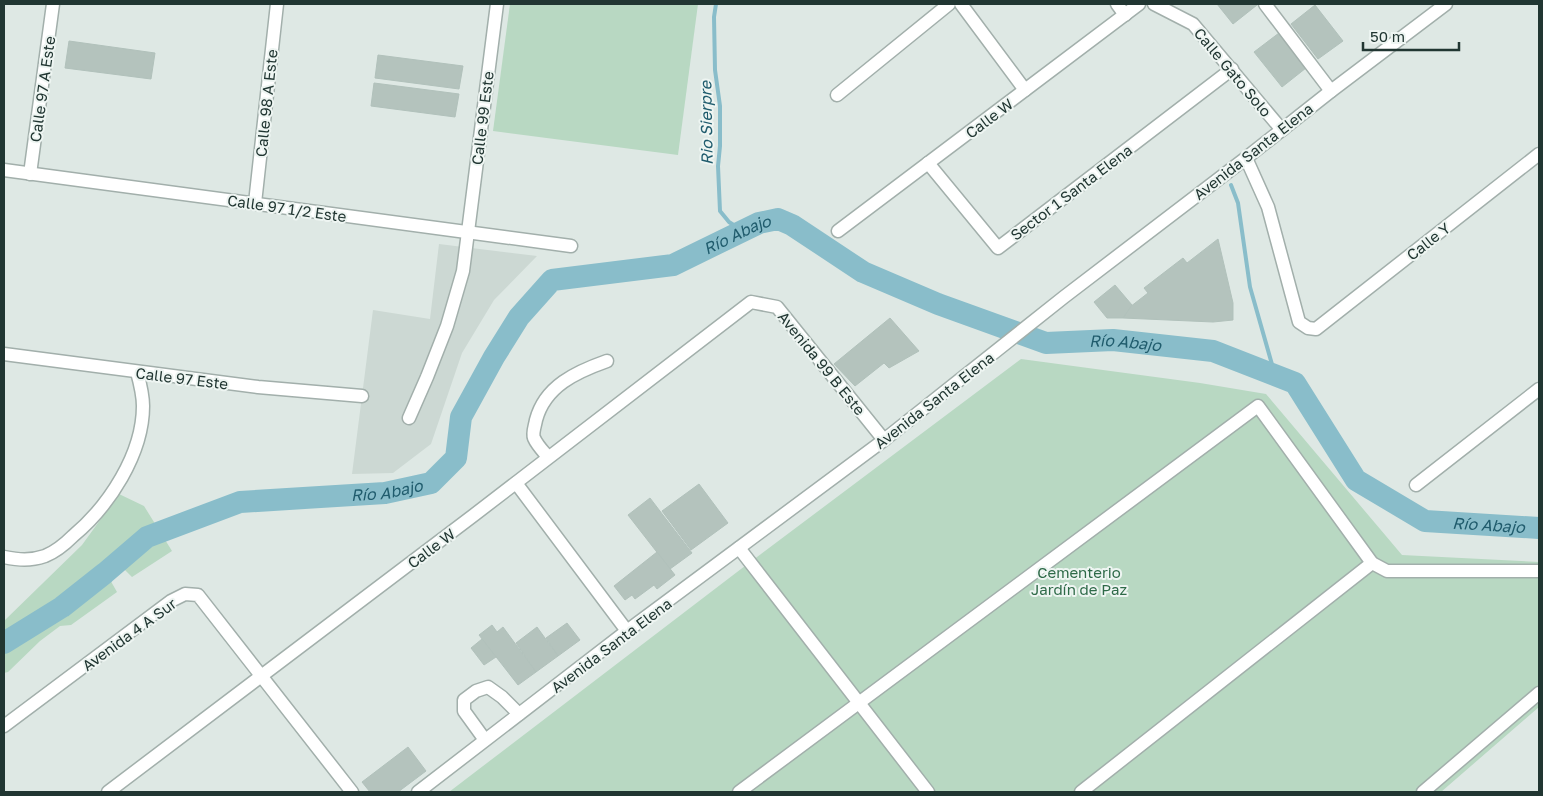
<svg xmlns="http://www.w3.org/2000/svg" width="1543" height="796" font-family="'Golos Text',sans-serif">
<style>
.built{fill:#ccd8d3}
.green{fill:#b8d8c2}
.lines{fill:none;stroke-linecap:round;stroke-linejoin:round}
.stream{stroke:#89bdca;stroke-width:4}
.river{stroke:#89bdca;stroke-width:22}
.building{fill:#b4c3bd;stroke:#b1c1bb}
.minor-casing{stroke:#a2afab;stroke-width:15}
.minor{stroke:#fff;stroke-width:12}
.labels{text-anchor:middle;dominant-baseline:central;stroke-width:4;stroke-linejoin:round;paint-order:stroke}
.street-label{font-size:15px;fill:#213632;stroke:#eef5f2}
.park-label{font-size:15px;fill:#2e6a48;stroke:#eef5f2}
.water-label{font-size:16px;font-style:italic;fill:#205c6d;stroke:#eef5f2}
</style>
<rect width="100%" height="100%" fill="#dee8e4"/>
<polygon class="built" points="439,244 537,256 494,300 462,353 431,444 393,473 352,474 373,310 430,319"/>
<g class="green">
<polygon points="510,4 698,4 678,155 493,131"/>
<polygon points="1021,359 1200,383 1266,394 1402,555 1539,562 1539,707 1441,792 449,792 741,569"/>
<polygon points="119,494 144,506 172,551 132,577 121,566 109,578 117,592 71,625 60,626 40,641 8,672 4,673 4,621 82,545"/>
</g>
<g class="lines">
<g class="stream">
<polyline points="716,4 714,17 715,70 720,106 720,146 718,166 720,211 729,222 743,231"/>
<polyline points="1231,185 1238,203 1250,287 1275,375"/>
</g>
<path class="river" id="s1" d="M4,643L62,607L105,573L147,537L240,502L385,493L431,483L456,458L461,417L494,357L519,317L552,280L673,265L759,223L778,219L792,225L863,272L938,304L1046,343L1113,340L1213,351L1295,383L1356,480L1425,521L1539,528"/>
</g>
<g class="building">
<polygon points="1217,4 1256,4 1257,5 1233,24"/>
<polygon points="1315,5 1343,41 1318,59 1291,24"/>
<polygon points="1279,33 1306,68 1282,87 1254,52"/>
<polygon points="69,41 155,53 151,79 65,68"/>
<polygon points="378,55 463,66 459,89 375,78"/>
<polygon points="374,83 459,94 455,117 371,106"/>
<polygon points="1218,239 1233,303 1233,320 1213,322 1123,318 1130,307 1148,293 1144,288 1183,258 1187,263"/>
<polygon points="1115,285 1132,305 1123,318 1107,318 1094,302"/>
<polygon points="890,318 919,351 889,368 884,363 855,386 834,364"/>
<polygon points="699,484 728,523 691,550 662,511"/>
<polygon points="650,498 692,553 670,569 628,515"/>
<polygon points="657,552 675,575 657,589 654,585 635,599 632,595 625,600 614,586"/>
<polygon points="567,623 580,640 558,656 546,638"/>
<polygon points="492,625 497,632 503,627 536,672 518,685 479,635"/>
<polygon points="537,627 558,656 536,672 516,643"/>
<polygon points="482,639 496,657 484,665 471,648"/>
<polygon points="408,747 426,771 398,792 370,792 362,782"/>
</g>
<g class="lines">
<defs>
<g id="minor">
<polyline points="961,4 1025,90"/>
<polyline points="1117,4 1125,15"/>
<polyline points="1154,4 1193,24 1282,130"/>
<polyline points="1265,4 1331,91"/>
<polyline points="837,95 949,4"/>
<polyline points="1246,158 1268,207 1299,322 1308,328 1316,329 1539,154"/>
<polyline points="928,163 998,248 1232,69"/>
<polyline points="4,170 571,246"/>
<polyline points="30,174 53,4"/>
<polyline points="255,203 277,4"/>
<polyline points="838,231 1139,4"/>
<polyline points="4,354 258,387 362,396"/>
<polyline points="409,418 427,377 447,326 463,271 497,4"/>
<path d="M548,457C543,451 537,445 534,438C532,433 535,426 536,420C545,386 576,372 607,361"/>
<polyline points="516,483 627,631"/>
<polyline points="1416,485 1539,389"/>
<polyline points="739,548 928,792"/>
<path d="M4,557C19,560 30,561 45,556C55,552 65,544 73,536C109,506 143,454 143,406C143,394 140,383 137,372"/>
<polyline points="4,726 171,601 185,594 198,595 352,792"/>
<polyline points="485,740 464,711 464,700 476,691 488,687 502,697 519,714"/>
<polyline points="108,792 474,515 751,302 777,307 884,440"/>
<polyline points="418,792 627,631 884,440 1064,297 1246,158 1331,91 1446,4"/>
<polyline points="739,792 1258,406 1372,563 1387,571 1539,571"/>
<polyline points="1081,792 1372,563"/>
<polyline points="1423,792 1539,693"/>
</g>
</defs>
<use href="#minor" class="minor-casing"/>
<use href="#minor" class="minor"/>
</g>
<g class="labels">
<g class="street-label">
<text transform="translate(1233 72) rotate(50)">Calle Gato Solo</text>
<text transform="translate(42 89) rotate(-82)">Calle 97 A Este</text>
<text transform="translate(266 103) rotate(-84)">Calle 98 A Este</text>
<text transform="translate(482 118) rotate(-83)">Calle 99 Este</text>
<text transform="translate(989 118) rotate(-37)">Calle W</text>
<text transform="translate(1253 151) rotate(-38)">Avenida Santa Elena</text>
<text transform="translate(1071 192) rotate(-37)">Sector 1 Santa Elena</text>
<text transform="translate(287 208) rotate(8)">Calle 97 1/2 Este</text>
<text transform="translate(1428 241) rotate(-38)">Calle Y</text>
<text transform="translate(822 363) rotate(51)">Avenida 99 B Este</text>
<text transform="translate(182 378) rotate(7)">Calle 97 Este</text>
<text transform="translate(934 400) rotate(-38)">Avenida Santa Elena</text>
<text transform="translate(431 548) rotate(-37)">Calle W</text>
<text transform="translate(129 634) rotate(-36)">Avenida 4 A Sur</text>
<text transform="translate(611 645) rotate(-37)">Avenida Santa Elena</text>
</g>
<g class="park-label">
<text x="1079" y="572">Cementerio<tspan x="1079" dy="17">Jardín de Paz</tspan></text>
</g>
<g class="water-label">
<text transform="translate(706 123) rotate(-91)">Rio Sierpre</text>
<text stroke="none"><textPath href="#s1" startOffset="905">Río Abajo</textPath></text>
<text stroke="none"><textPath href="#s1" startOffset="1325">Río Abajo</textPath></text>
<text stroke="none"><textPath href="#s1" startOffset="425">Río Abajo</textPath></text>
<text stroke="none"><textPath href="#s1" startOffset="1760">Río Abajo</textPath></text>
</g>
</g>
<rect width="1543" height="796" fill="none" stroke="#213632" stroke-width="10"/>
<path d="M1363 42v8h96v-8" fill="none" stroke="#213632" stroke-width="2.5"/>
<text x="1370" y="42" font-size="15" fill="#213632" stroke="#eef5f2" stroke-width="4" paint-order="stroke">50 m</text>
</svg>
